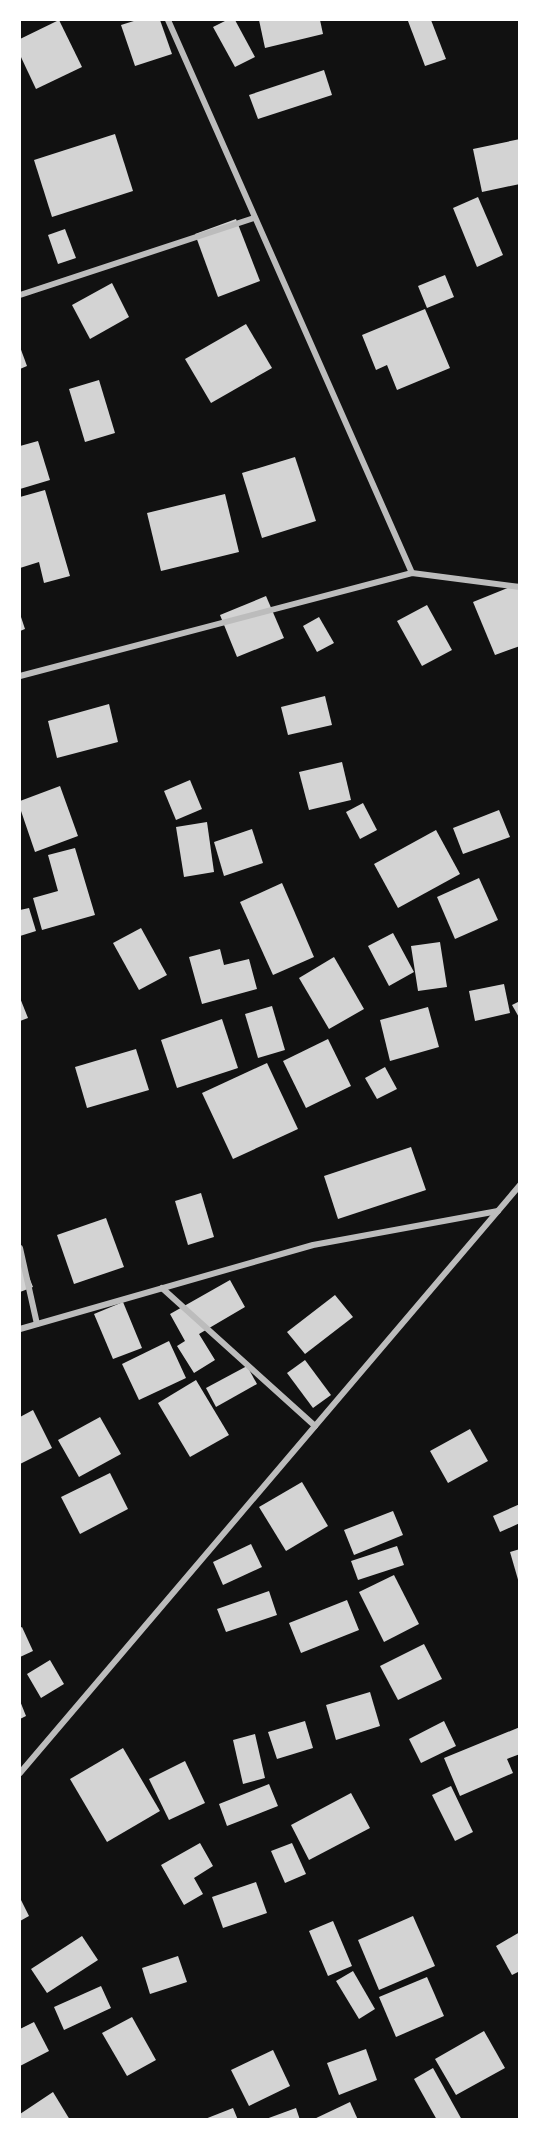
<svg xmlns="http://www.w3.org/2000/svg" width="539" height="2139" font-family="'Fira Sans Condensed',sans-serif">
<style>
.building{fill:#d3d3d3}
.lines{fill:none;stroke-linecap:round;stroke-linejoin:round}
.minor{stroke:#bcbcbc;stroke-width:6}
</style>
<rect width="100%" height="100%" fill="#111"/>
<g class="building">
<polygon points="59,20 82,67 36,89 20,55 20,39"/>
<polygon points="137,20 160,20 172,54 135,66 121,25"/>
<polygon points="227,20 235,20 255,57 235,67 213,27"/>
<polygon points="259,20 320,20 323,34 265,48"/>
<polygon points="413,20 431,20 446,59 425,66 408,21"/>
<polygon points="324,70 332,95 258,119 249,95"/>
<polygon points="115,134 133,191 52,217 34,160"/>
<polygon points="520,139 520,184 482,192 473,149"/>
<polygon points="478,197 503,255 477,267 453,208"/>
<polygon points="236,219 260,281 218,297 195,234"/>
<polygon points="65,229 76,258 58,264 48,235"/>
<polygon points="445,275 454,297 427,308 418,286"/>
<polygon points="112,283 129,317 90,339 72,305"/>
<polygon points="425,309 450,368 397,390 387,365 376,370 362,335"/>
<polygon points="246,324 272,368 211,403 185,359"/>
<polygon points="20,347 27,366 20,369"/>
<polygon points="99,380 115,433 85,442 69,389"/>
<polygon points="38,441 50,480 20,489 20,446"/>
<polygon points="295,457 316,521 262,538 242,473"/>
<polygon points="45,490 70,576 44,583 39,562 20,568 20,497"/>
<polygon points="225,494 239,552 161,571 147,513"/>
<polygon points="520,583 520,646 495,655 473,602"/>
<polygon points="266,596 284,638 237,657 220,615"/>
<polygon points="427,605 452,650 422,666 397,621"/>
<polygon points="20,614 25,629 20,631"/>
<polygon points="319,617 334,643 317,652 303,626"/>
<polygon points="325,696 332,725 288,735 281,707"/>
<polygon points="109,704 118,742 57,758 48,721"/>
<polygon points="342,762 351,800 309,810 299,772"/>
<polygon points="190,780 202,809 176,820 164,791"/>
<polygon points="60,786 78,836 35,852 20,808 20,801"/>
<polygon points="363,803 377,830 360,839 346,812"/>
<polygon points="499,810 510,837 463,854 453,828"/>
<polygon points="207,822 214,872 184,877 176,827"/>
<polygon points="252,829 263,863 224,876 214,842"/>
<polygon points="436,830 460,874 398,908 374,864"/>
<polygon points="75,848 95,915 42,930 33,898 58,891 48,855"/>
<polygon points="479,878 498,920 455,939 437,897"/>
<polygon points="282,883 314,957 273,975 240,902"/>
<polygon points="29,908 36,931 20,936 20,910"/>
<polygon points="141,928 167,975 139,990 113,943"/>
<polygon points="393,933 414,972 389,986 368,946"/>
<polygon points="440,942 447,987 418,991 411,946"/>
<polygon points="220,949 224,965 249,959 257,989 202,1004 189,957"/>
<polygon points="334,957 364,1009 329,1029 299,978"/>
<polygon points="504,984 510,1013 475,1021 469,991"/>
<polygon points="20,998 28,1018 20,1021"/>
<polygon points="520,1001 520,1019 512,1005"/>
<polygon points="272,1006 285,1050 258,1058 245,1014"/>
<polygon points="428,1007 439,1047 390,1061 380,1020"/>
<polygon points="222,1019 238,1068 177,1088 161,1040"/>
<polygon points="328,1039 351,1086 306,1108 283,1061"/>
<polygon points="136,1049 149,1090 87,1108 75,1067"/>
<polygon points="267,1063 298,1129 233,1159 202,1093"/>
<polygon points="385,1067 397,1089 377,1099 365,1078"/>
<polygon points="411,1147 426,1190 338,1219 324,1176"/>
<polygon points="201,1193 214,1237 188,1245 175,1201"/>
<polygon points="106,1218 124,1267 74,1284 57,1235"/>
<polygon points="20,1255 33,1287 20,1292"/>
<polygon points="230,1280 245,1307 199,1334 215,1360 194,1373 177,1346 185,1341 170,1314"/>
<polygon points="335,1295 353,1317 305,1354 287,1332"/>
<polygon points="123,1302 142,1348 113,1359 94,1314"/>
<polygon points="169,1341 186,1378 139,1400 122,1364"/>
<polygon points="305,1360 331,1395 313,1408 287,1373"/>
<polygon points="247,1366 257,1384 216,1407 206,1388"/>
<polygon points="196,1380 229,1435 190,1457 158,1403"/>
<polygon points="33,1410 52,1448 20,1464 20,1417"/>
<polygon points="100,1417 121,1454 79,1477 58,1440"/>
<polygon points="470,1429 488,1461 448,1483 430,1451"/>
<polygon points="110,1473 128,1509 80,1534 61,1497"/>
<polygon points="302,1482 328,1526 286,1551 259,1507"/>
<polygon points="520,1504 520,1523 500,1532 493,1516"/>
<polygon points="393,1511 403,1535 354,1555 344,1530"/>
<polygon points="251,1544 262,1567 223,1585 213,1562"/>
<polygon points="397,1546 404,1565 358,1580 351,1561"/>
<polygon points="520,1549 520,1583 519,1583 510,1552"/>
<polygon points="394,1575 419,1624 384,1642 359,1592"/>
<polygon points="269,1591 277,1615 226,1632 217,1609"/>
<polygon points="347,1600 359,1630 301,1653 289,1623"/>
<polygon points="22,1627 33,1651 20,1657 20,1628"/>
<polygon points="424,1644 442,1679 398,1700 380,1666"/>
<polygon points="50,1660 64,1684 41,1698 27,1674"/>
<polygon points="370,1692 380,1726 336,1740 326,1705"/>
<polygon points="20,1701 26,1716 20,1719"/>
<polygon points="305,1721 313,1748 277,1759 268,1732"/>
<polygon points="444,1721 456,1746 421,1763 409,1739"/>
<polygon points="520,1727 520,1754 507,1759 513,1773 460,1796 444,1758"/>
<polygon points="255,1734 265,1778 243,1784 233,1740"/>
<polygon points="123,1748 160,1811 107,1842 70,1779"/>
<polygon points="185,1761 205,1803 169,1820 149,1779"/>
<polygon points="269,1784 278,1806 227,1826 219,1804"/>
<polygon points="451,1786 473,1832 455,1841 432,1795"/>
<polygon points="351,1793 370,1828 309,1860 291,1825"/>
<polygon points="200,1843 213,1866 194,1878 203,1894 184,1905 161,1865"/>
<polygon points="292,1843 306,1874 285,1883 271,1851"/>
<polygon points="256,1882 267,1913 223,1928 212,1897"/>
<polygon points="20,1898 29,1916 20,1921"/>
<polygon points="413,1916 435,1966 379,1990 358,1940"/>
<polygon points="333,1921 352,1966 328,1976 309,1931"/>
<polygon points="520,1932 520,1971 512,1975 496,1946"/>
<polygon points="82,1936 98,1960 47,1993 31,1969"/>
<polygon points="178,1956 187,1982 150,1994 142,1968"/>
<polygon points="353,1971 375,2009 359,2019 336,1981"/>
<polygon points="427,1977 444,2016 396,2037 379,1997"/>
<polygon points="101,1986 111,2008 64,2030 54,2007"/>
<polygon points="132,2017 156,2060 127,2076 102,2033"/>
<polygon points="34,2022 49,2051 20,2066 20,2029"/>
<polygon points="484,2031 505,2068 456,2095 435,2059"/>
<polygon points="366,2049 377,2080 339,2095 327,2063"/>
<polygon points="273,2050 290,2086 249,2106 231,2070"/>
<polygon points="433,2068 462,2120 437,2120 414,2079"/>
<polygon points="53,2092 70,2120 20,2120 20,2114"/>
<polygon points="350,2102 358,2120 312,2120"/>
<polygon points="233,2108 238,2120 205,2120 205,2119"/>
<polygon points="296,2108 300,2120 266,2120 266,2119"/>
</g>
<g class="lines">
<g class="minor">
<polyline points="168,20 412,573"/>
<polyline points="20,295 254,218"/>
<polyline points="20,676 412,573 520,587"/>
<polyline points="20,1248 37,1324"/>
<polyline points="162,1288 315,1426"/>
<polyline points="20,1329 313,1245 498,1211"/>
<polyline points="20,1773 520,1185"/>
</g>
</g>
<rect width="539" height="2139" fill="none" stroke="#ffffff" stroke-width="42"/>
</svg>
